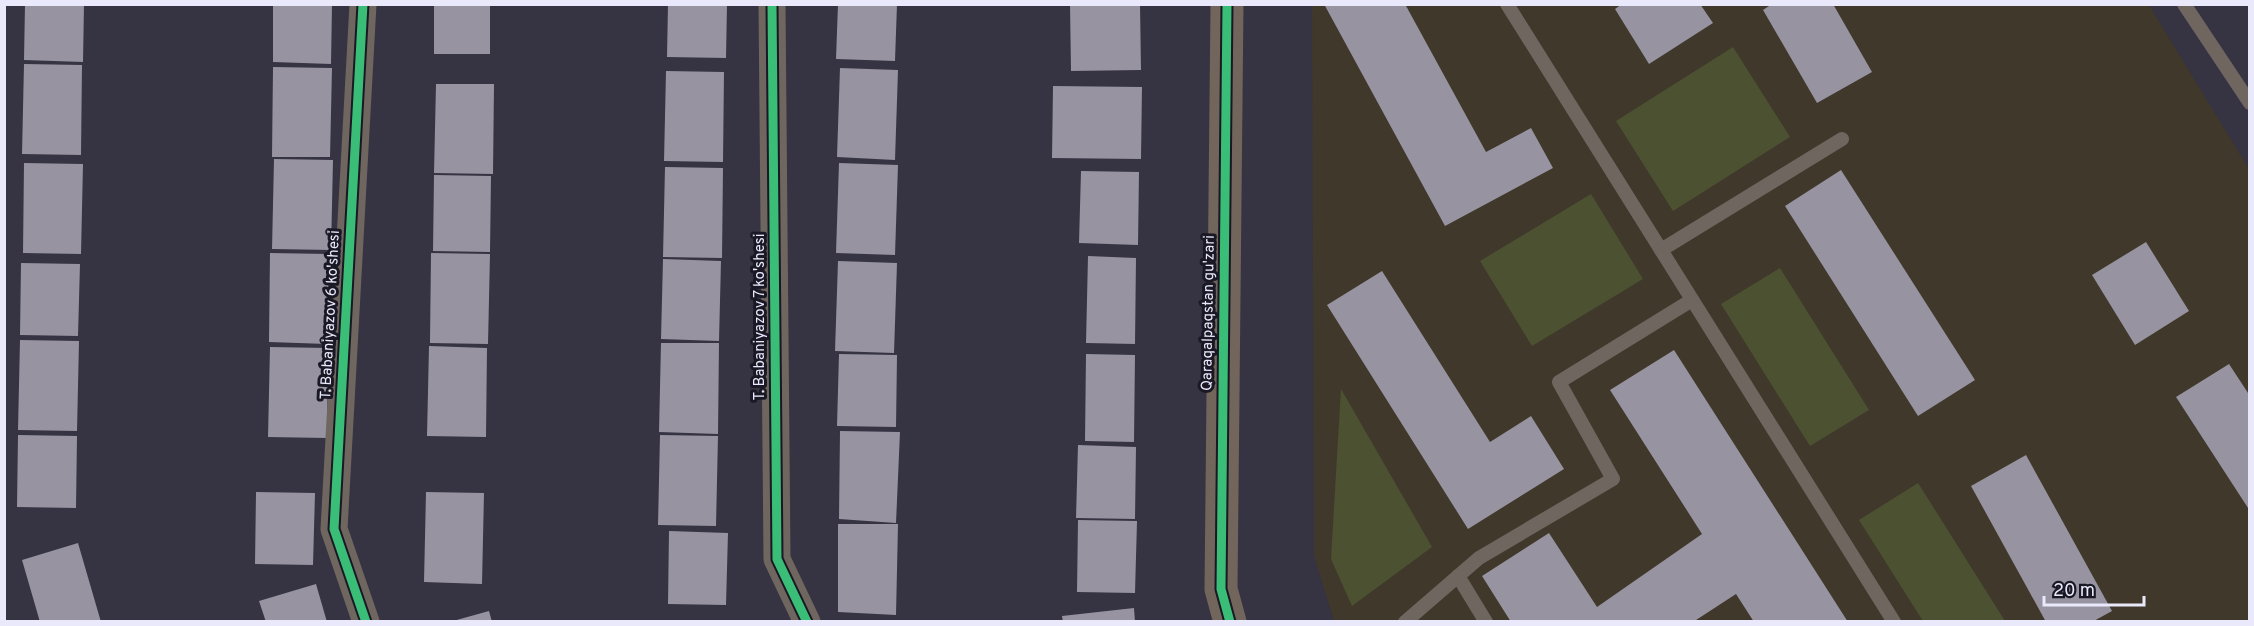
<svg xmlns="http://www.w3.org/2000/svg" width="2254" height="626" font-family="Overpass,sans-serif">
<style>
.medical{fill:#3f382b}
.green{fill:#4c5231}
.building{fill:#9793a1}
.lines{fill:none;stroke-linecap:round;stroke-linejoin:round}
.lane{stroke:#6f6660;stroke-width:14}
.street{stroke:#6f6660;stroke-width:27}
.secondary{stroke:#72655b;stroke-width:33}
.cycleway-casing{stroke:#191824;stroke-width:13}
.cycleway{stroke:#3abd76;stroke-width:9}
.labels{text-anchor:middle;dominant-baseline:central;stroke-width:6;stroke-linejoin:round;paint-order:stroke}
.street-label{font-size:15px;fill:#eae9fc;stroke:#191824}
</style>
<rect width="100%" height="100%" fill="#363343"/>
<polygon class="medical" points="1312,5 2149,5 2249,169 2249,621 1334,621 1314,556"/>
<g class="green">
<polygon points="1733,47 1790,137 1673,211 1616,121"/>
<polygon points="1591,194 1643,279 1532,346 1480,261"/>
<polygon points="1780,268 1869,410 1810,446 1721,304"/>
<polygon points="1341,389 1432,547 1352,606 1331,559"/>
<polygon points="1918,483 2005,621 1923,621 1859,520"/>
</g>
<g class="building">
<polygon points="25,4 84,4 83,62 24,60"/>
<polygon points="273,4 332,4 331,64 273,62"/>
<rect x="434" y="4" width="56" height="50"/>
<polygon points="668,4 727,4 726,58 667,57"/>
<polygon points="838,4 897,4 895,61 836,59"/>
<polygon points="1070,4 1140,4 1141,70 1071,71"/>
<polygon points="1324,4 1405,4 1486,152 1531,128 1553,168 1445,226"/>
<polygon points="1622,4 1700,4 1713,23 1649,64 1615,9"/>
<polygon points="1772,4 1833,4 1872,72 1817,103 1763,10"/>
<polygon points="24,64 82,65 81,155 22,154"/>
<polygon points="273,67 332,68 330,157 272,157"/>
<polygon points="840,68 898,70 895,160 837,157"/>
<polygon points="666,71 724,72 723,162 664,161"/>
<polygon points="436,84 494,84 493,174 434,173"/>
<polygon points="1053,86 1142,87 1141,159 1052,158"/>
<polygon points="274,159 333,160 331,250 272,249"/>
<polygon points="24,163 83,164 81,254 23,253"/>
<polygon points="839,163 898,165 895,255 836,253"/>
<polygon points="665,167 723,168 722,258 663,257"/>
<polygon points="1841,170 1975,380 1918,416 1785,206"/>
<polygon points="1081,171 1139,172 1138,245 1079,243"/>
<polygon points="434,175 491,176 490,252 433,251"/>
<polygon points="2146,242 2189,311 2135,345 2092,275"/>
<polygon points="270,253 329,254 327,344 269,342"/>
<polygon points="431,253 490,254 488,344 430,343"/>
<polygon points="1088,256 1136,258 1135,344 1086,343"/>
<polygon points="663,259 721,261 719,341 661,339"/>
<polygon points="838,261 897,263 894,353 835,351"/>
<polygon points="21,263 80,264 78,336 20,335"/>
<polygon points="1382,271 1490,442 1531,416 1564,469 1468,529 1327,305"/>
<polygon points="20,340 79,341 77,431 18,430"/>
<polygon points="661,343 719,343 718,434 659,432"/>
<polygon points="429,346 487,348 486,437 427,436"/>
<polygon points="270,347 328,348 327,438 268,437"/>
<polygon points="1674,350 1848,622 1754,622 1736,594 1693,622 1511,622 1482,576 1549,533 1597,607 1702,534 1610,390"/>
<polygon points="839,354 897,355 896,427 837,426"/>
<polygon points="1086,354 1135,355 1134,442 1085,441"/>
<polygon points="2229,364 2250,396 2250,511 2176,397"/>
<polygon points="840,431 900,432 896,523 839,519"/>
<polygon points="18,435 77,436 76,508 17,507"/>
<polygon points="660,435 718,436 716,526 658,525"/>
<polygon points="1078,445 1136,447 1135,519 1076,518"/>
<polygon points="2026,455 2112,611 2092,622 2046,622 1971,486"/>
<polygon points="256,492 315,493 313,565 255,564"/>
<polygon points="426,492 484,493 482,584 424,582"/>
<polygon points="1078,520 1137,521 1135,593 1077,592"/>
<polygon points="838,524 898,524 896,615 838,612"/>
<polygon points="669,531 728,533 726,605 668,604"/>
<polygon points="78,543 101,622 40,622 22,560"/>
<polygon points="316,584 327,622 266,622 259,601"/>
<polygon points="1134,608 1135,622 1063,622 1062,616"/>
<polygon points="489,611 492,622 453,622 453,621"/>
</g>
<g class="lines">
<g class="lane">
<polyline points="1507,4 1894,622"/>
<polyline points="2184,4 2250,103"/>
<polyline points="1661,250 1842,139"/>
<polyline points="1458,576 1486,622"/>
<polyline points="1405,622 1479,558 1613,479 1559,382 1692,300"/>
</g>
<g class="street">
<polyline points="363,4 334,529 366,622"/>
<polyline points="772,4 777,559 807,622"/>
</g>
<polyline class="secondary" points="1227,4 1221,589 1230,622"/>
<defs>
<g id="cycleway">
<polyline points="363,4 334,529 366,622"/>
<polyline points="772,4 777,559 807,622"/>
<polyline points="1227,4 1221,589 1230,622"/>
</g>
</defs>
<use href="#cycleway" class="cycleway-casing"/>
<use href="#cycleway" class="cycleway"/>
</g>
<g class="labels">
<g class="street-label">
<text transform="translate(1209 313) rotate(-89)">Qaraqalpaqstan gu'zari</text>
<text transform="translate(331 315) rotate(-87)">T. Babaniyazov 6 ko'shesi</text>
<text transform="translate(760 317) rotate(-90)">T. Babaniyazov 7 ko'shesi</text>
</g>
</g>
<rect width="2254" height="626" fill="none" stroke="#eae9fc" stroke-width="12"/>
<path d="M2044 596v9h100v-9" fill="none" stroke="#eae9fc" stroke-width="3"/>
<text x="2053" y="596" font-size="18" fill="#eae9fc" stroke="#191824" stroke-width="4.5" paint-order="stroke">20 m</text>
</svg>
